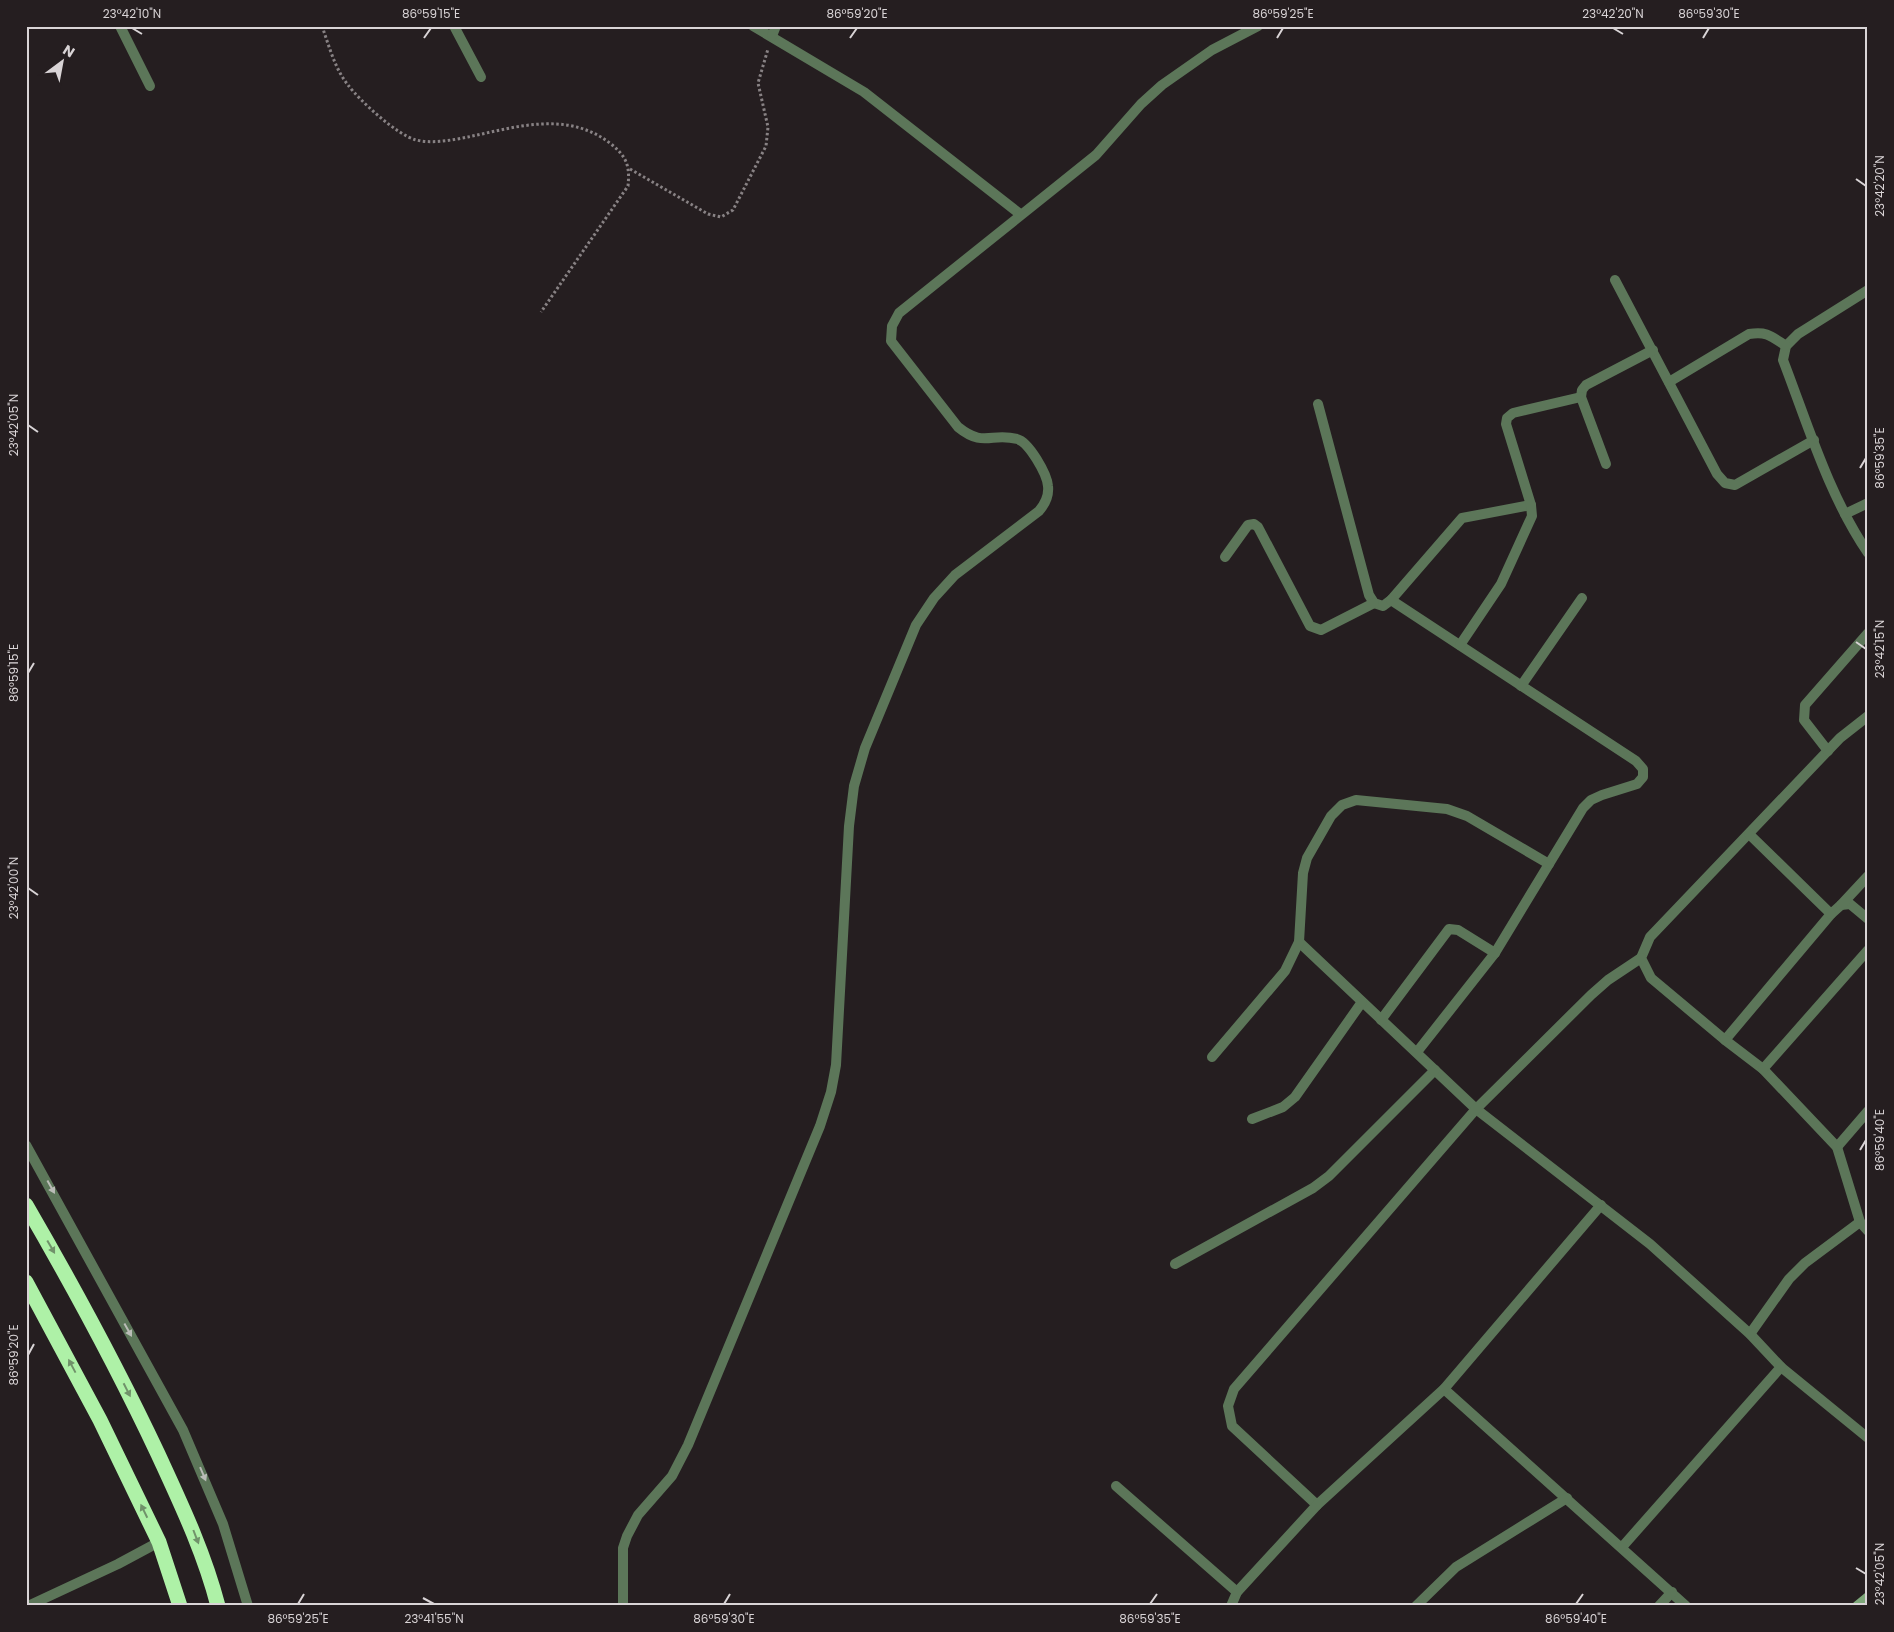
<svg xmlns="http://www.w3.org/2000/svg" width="1894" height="1632" font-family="Poppins,sans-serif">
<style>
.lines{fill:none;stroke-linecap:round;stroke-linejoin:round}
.path{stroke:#888284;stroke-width:3;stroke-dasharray:2.5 2.5;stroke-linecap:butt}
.street{stroke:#5c7659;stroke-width:10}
.secondary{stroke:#7da779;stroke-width:10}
.highway{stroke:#aef1a7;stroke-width:15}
.oneway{fill:#babcb7}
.oneway2{fill:#70926a}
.ticks{fill:none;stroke:#d9d4d6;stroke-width:2}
.neatline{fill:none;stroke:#d9d4d6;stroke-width:2}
.ticks-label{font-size:12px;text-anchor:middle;fill:#d9d4d6}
</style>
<rect width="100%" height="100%" fill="#251e20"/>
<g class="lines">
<g class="path">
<path d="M322,26C329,46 335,69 348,85C360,101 397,135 416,140C433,144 452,140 468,137C516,127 568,110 611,144C627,157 630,166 628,186L541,312"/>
<polyline points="630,169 708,214 721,217 733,210 766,146 768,127 758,83 768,49"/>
</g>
<g class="street">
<polyline points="120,26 150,86"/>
<polyline points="454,26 481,77"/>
<polyline points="753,26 864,92 1020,214"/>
<polyline points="772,36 776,26"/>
<polyline points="1615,280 1717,474 1725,483 1735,485 1814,440"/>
<path d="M1868,290L1798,334L1786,346L1783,360C1808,425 1829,496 1868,553"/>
<path d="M1669,382L1749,334C1767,331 1771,336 1786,346"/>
<polyline points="1318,404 1369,595 1374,603 1383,606 1391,600 1462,518 1531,505"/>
<polyline points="1606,464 1581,397 1582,390 1586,385 1653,350"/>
<polyline points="1845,514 1868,503"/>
<polyline points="1225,557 1248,525 1254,524 1258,527 1310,626 1321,630 1374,603"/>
<polyline points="1391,600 1636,761 1643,769 1643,777 1637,784 1602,795 1591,800 1583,808 1495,953 1417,1052"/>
<polyline points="1460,645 1501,584 1532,516 1531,505 1506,424 1507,418 1513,413 1581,397"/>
<polyline points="1521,686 1582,598"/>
<polyline points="1868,716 1840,738 1650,937 1641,958 1651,978 1725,1040 1831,914 1841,905 1850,904 1868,919"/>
<polyline points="1828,751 1804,720 1805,705 1868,633"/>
<polyline points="1749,834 1831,914"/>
<polyline points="1841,905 1868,876"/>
<polyline points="1299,942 1476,1109 1650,1244 1750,1334 1781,1367 1868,1438"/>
<polyline points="1381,1020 1449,929 1458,930 1495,953"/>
<polyline points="1725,1040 1763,1069 1837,1147 1860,1222 1868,1231"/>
<polyline points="1212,1057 1285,971 1299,942 1303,873 1307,858 1331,816 1342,805 1356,800 1447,809 1467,816 1549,864"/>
<polyline points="1763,1069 1868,950"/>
<polyline points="1252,1119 1283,1107 1295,1097 1362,1002"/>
<polyline points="26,1145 183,1430 223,1524 248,1606"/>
<polyline points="1837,1147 1868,1111"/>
<polyline points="1175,1264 1313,1188 1329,1176 1435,1070"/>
<polyline points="1750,1334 1789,1279 1805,1263 1860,1222"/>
<polyline points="1444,1389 1686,1606"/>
<polyline points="1116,1486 1237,1592"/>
<polyline points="1317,1505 1232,1426 1228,1406 1234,1389 1476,1109 1591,995 1608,980 1641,958"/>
<polyline points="1623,1546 1781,1367"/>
<polyline points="28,1606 118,1564 159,1542"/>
<path d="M623,1606V1548L627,1536L638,1515L672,1476L688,1445L820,1126L831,1092L836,1065L849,826L854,786L865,748L916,625L934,598L955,575L1039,511C1045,504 1049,495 1048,486C1047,474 1029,442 1017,439C991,432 984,448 958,427L891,341L892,326L899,313L1096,155L1141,104L1162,85L1212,50L1258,26"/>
<polyline points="1231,1606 1237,1592 1317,1505 1444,1389 1601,1205"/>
<polyline points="1416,1606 1456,1567 1567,1498"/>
<polyline points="1659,1606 1672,1592"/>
</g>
<polyline class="secondary" points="1857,1606 1868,1597"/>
<g class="highway">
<path d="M26,1205C73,1286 118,1369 158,1454C181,1504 204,1552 218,1606"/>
<polyline points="26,1282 100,1420 159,1542 180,1606"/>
</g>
</g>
<defs><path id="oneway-solid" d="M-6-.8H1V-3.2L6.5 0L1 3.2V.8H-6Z" transform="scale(1.25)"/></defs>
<g class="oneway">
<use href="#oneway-solid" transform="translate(51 1187) rotate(61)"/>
<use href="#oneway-solid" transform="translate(128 1330) rotate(61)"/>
<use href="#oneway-solid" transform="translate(203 1474) rotate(67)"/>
</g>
<g class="oneway2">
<use href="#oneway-solid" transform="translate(51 1247) rotate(60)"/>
<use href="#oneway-solid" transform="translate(72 1366) rotate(-118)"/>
<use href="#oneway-solid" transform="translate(127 1390) rotate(63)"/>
<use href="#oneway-solid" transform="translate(144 1511) rotate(-116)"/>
<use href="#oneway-solid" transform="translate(196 1537) rotate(69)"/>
</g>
<path class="ticks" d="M132,28L142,34M1613,28L1623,34M424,38L431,28M850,38L857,28M1277,38L1283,28M1703,38L1709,28M1856,179L1866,186M28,425L38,432M1860,468L1866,458M1856,642L1866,649M28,673L34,663M28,888L38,895M1860,1150L1866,1140M28,1355L34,1344M1856,1568L1866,1574M423,1598L434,1604M298,1604L304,1594M724,1604L730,1594M1150,1604L1157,1594M1576,1604L1583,1594"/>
<rect width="1894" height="1632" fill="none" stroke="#251e20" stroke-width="55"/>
<g transform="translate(62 62) rotate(32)" stroke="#251e20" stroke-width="4" paint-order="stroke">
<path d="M0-4L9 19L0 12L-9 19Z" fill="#d9d4d6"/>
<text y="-8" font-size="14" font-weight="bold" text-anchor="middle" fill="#d9d4d6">N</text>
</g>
<rect x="28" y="28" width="1838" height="1576" class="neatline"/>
<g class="ticks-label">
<text x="132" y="18">23°42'10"N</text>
<text x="431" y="18">86°59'15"E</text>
<text x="857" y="18">86°59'20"E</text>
<text x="1283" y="18">86°59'25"E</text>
<text x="1613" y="18">23°42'20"N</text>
<text x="1709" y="18">86°59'30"E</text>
<text transform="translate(1880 186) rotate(-90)" y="4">23°42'20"N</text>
<text transform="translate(14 425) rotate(-90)" y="4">23°42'05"N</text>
<text transform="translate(1880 458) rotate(-90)" y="4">86°59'35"E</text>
<text transform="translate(1880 649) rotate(-90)" y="4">23°42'15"N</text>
<text transform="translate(14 673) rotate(-90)" y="4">86°59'15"E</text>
<text transform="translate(14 888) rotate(-90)" y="4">23°42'00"N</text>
<text transform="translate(1880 1140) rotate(-90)" y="4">86°59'40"E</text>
<text transform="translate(14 1355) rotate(-90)" y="4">86°59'20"E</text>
<text transform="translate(1880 1574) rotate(-90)" y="4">23°42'05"N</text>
<text x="298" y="1623">86°59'25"E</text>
<text x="434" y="1623">23°41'55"N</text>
<text x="724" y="1623">86°59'30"E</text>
<text x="1150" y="1623">86°59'35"E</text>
<text x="1576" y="1623">86°59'40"E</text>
</g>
</svg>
